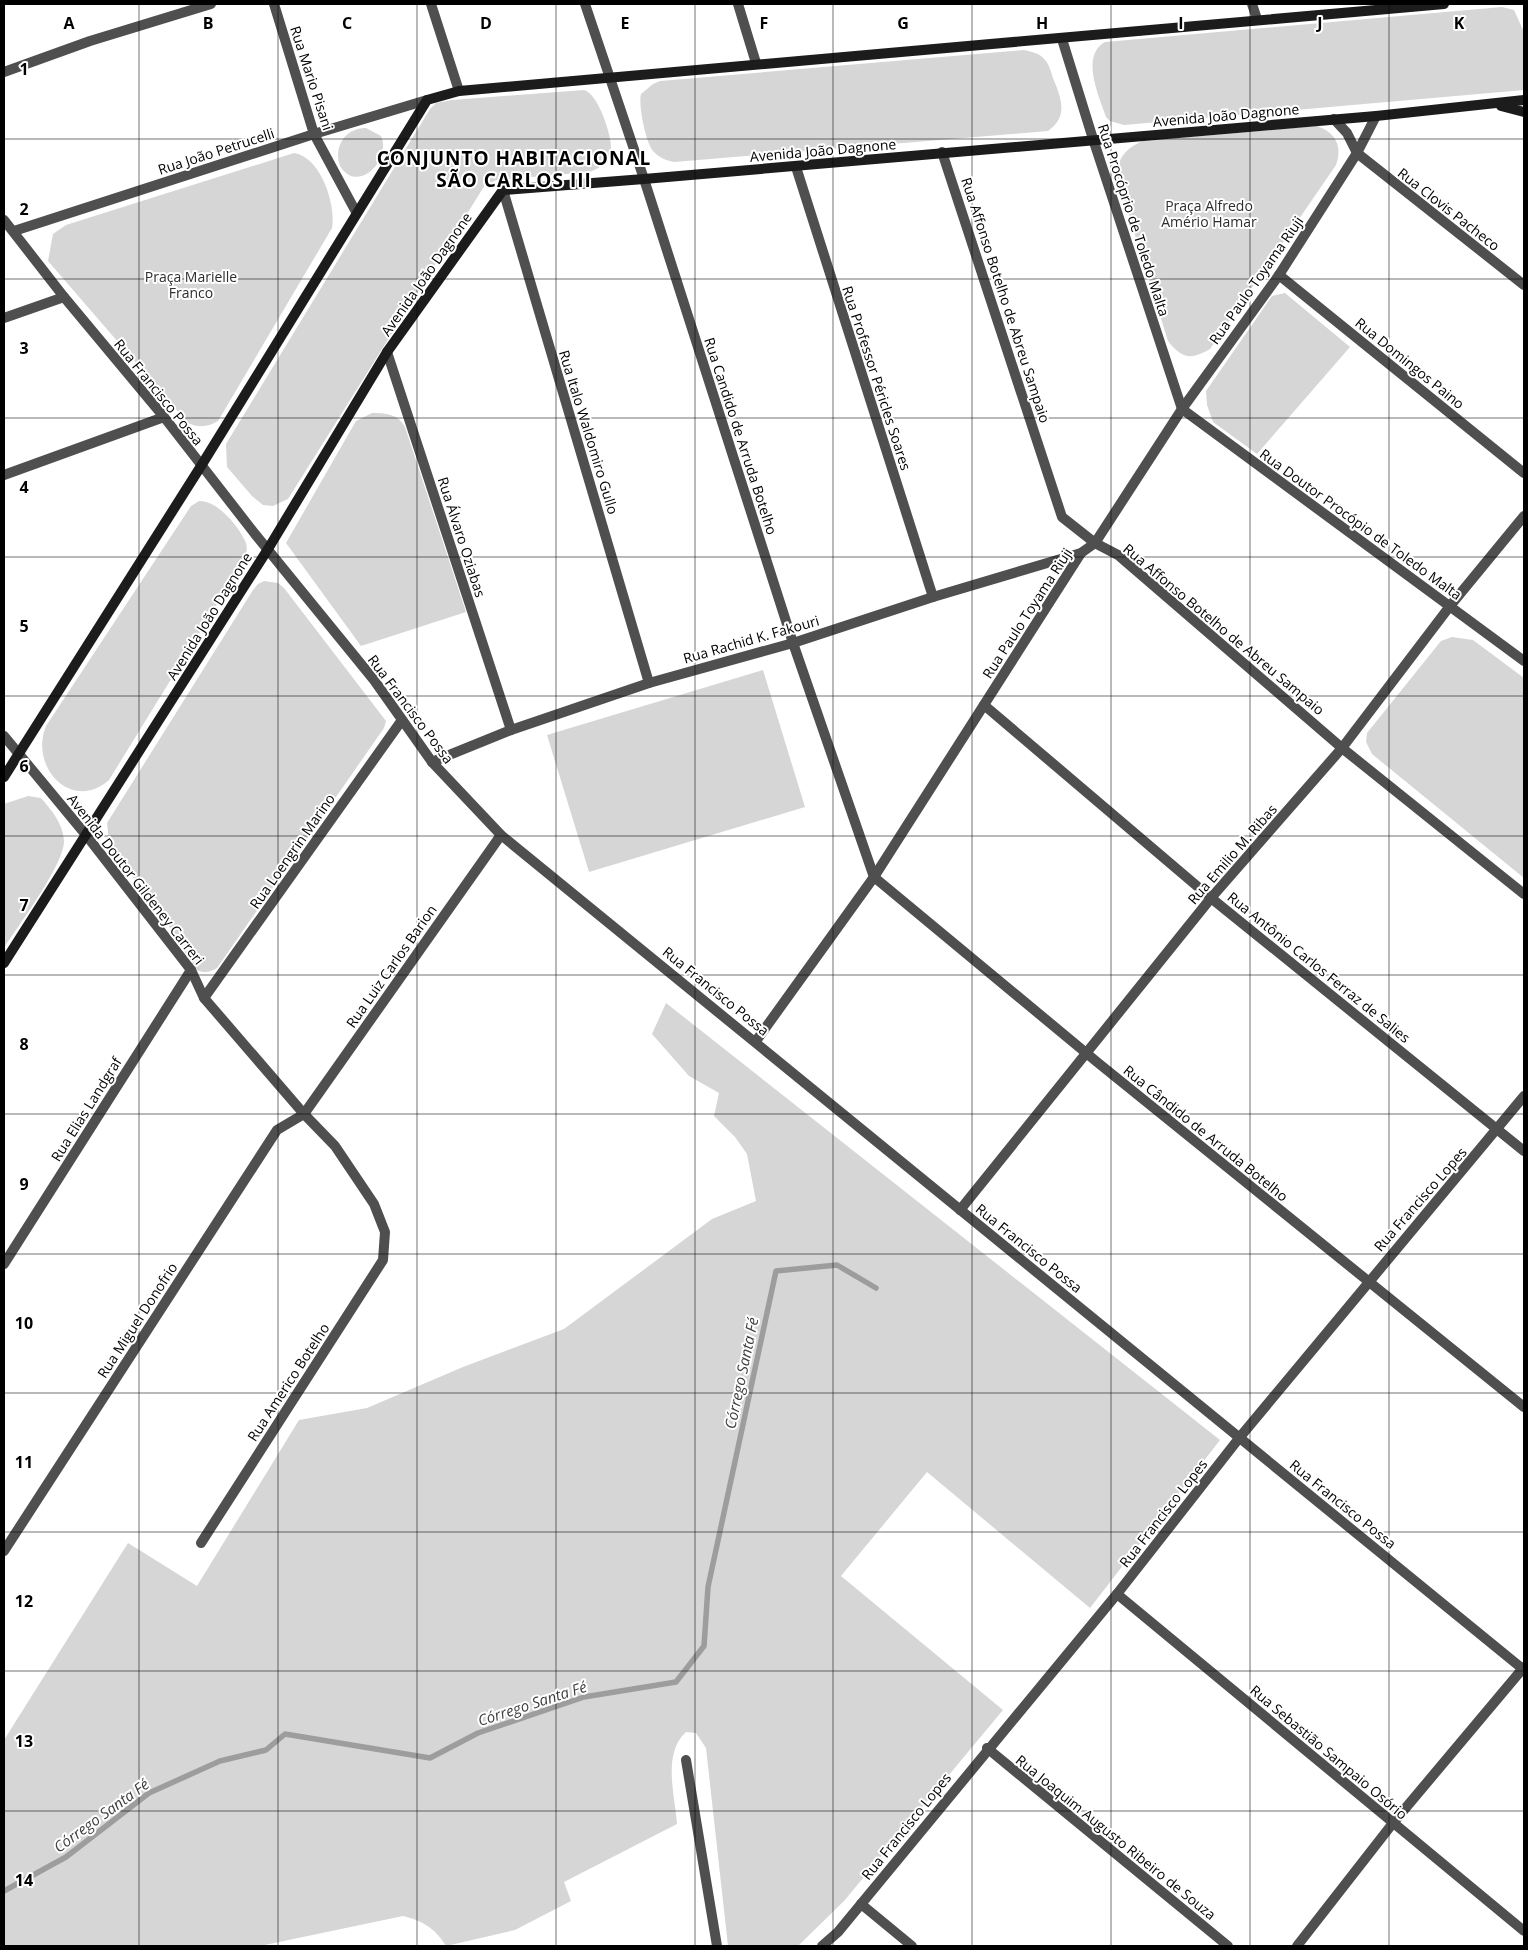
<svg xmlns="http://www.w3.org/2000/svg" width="1528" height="1950" font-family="'Open Sans',sans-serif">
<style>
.green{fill:#d6d6d6}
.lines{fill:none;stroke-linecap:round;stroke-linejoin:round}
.stream{stroke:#9d9d9d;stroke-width:5.5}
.street{stroke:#4f4f4f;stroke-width:10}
.secondary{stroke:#1c1c1c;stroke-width:10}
.grid{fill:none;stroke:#000;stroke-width:1;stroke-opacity:0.55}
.labels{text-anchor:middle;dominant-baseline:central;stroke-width:4;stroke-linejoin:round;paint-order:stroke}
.street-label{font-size:14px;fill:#000;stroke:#fff}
.park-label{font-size:14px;fill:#2d2d2d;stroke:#fff}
.water-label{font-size:15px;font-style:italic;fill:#3e3e3e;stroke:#fff}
.district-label{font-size:19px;font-weight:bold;letter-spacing:1px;fill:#000;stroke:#fff}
.grid-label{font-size:16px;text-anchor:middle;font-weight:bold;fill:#000;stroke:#fff;stroke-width:4;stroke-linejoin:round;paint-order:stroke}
</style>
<rect width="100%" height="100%" fill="#fff"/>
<g class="green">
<path d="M1502,7L1514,10L1524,32V90L1124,125L1110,121L1106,117C1099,96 1080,56 1105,42Z"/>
<path d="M1024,50C1032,52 1040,53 1045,60C1049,64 1051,72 1053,78C1061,98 1069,116 1048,131L674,162C665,160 660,158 653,151C646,143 638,105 641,94L653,84L660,81Z"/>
<path d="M584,90C598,93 612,136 611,149C610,161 600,168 590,172L497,180L485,185L288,499L273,506L263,505L252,496L227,467L226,444L430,109L436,103L452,100Z"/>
<path d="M1317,126C1335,132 1343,146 1336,165L1210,349C1191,360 1182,359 1168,341L1117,177C1117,158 1126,148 1143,141Z"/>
<path d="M366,128L381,136C392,159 358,195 340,166C333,147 345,128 366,128Z"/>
<path d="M294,153C321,157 336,205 332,228L218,421C208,427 199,428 188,423L48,261L53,234L66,225Z"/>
<polygon points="1285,293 1350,347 1257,454 1213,422 1207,405 1206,391 1272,296"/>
<path d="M372,413C386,413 398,414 405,427L466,612L361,646L286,543L356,421Z"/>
<path d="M199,501C216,500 237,524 244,539C248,545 247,552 245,559L109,780C72,813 29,767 46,726L191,506Z"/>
<path d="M264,581L278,583L284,588L386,721L384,728L217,968C209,973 204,973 196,970L157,907L110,849L107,823L253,590L258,584Z"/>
<polygon points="1452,637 1473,640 1524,678 1524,878 1372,754 1366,742 1367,733 1441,641"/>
<polygon points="763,670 805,807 589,872 547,735"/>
<path d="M28,796L41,798C52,811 63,823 64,841C64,865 18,926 4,948V804Z"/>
<path d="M666,1003L1220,1440L1090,1608L927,1472L841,1576L1003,1710L844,1901L798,1946H728L706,1748L696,1733L686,1732C662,1754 675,1795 677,1824L564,1882L571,1901L515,1930L446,1946C435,1928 423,1921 403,1916L260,1946H4V1740L128,1543L197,1586L299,1420L367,1408L463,1367L564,1329L712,1219L756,1201L747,1154L735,1137L714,1116L719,1093L689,1076L652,1034Z"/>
</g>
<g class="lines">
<polyline class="stream" points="4,1891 66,1857 149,1793 220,1761 266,1750 285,1734 430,1758 478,1733 584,1697 676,1682 704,1646 708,1587 776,1271 837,1265 876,1288"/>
<g class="street">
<polyline points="274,4 314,134 356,212"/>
<polyline points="431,4 459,91"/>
<polyline points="585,4 644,179 793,643 874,877 1097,1062 1524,1407"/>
<polyline points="738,4 756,63"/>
<polyline points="1252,4 1257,19"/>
<polyline points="1062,39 1093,139 1182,409 1524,661"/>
<polyline points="4,72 90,41 211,4"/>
<polyline points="1334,119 1347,133 1357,153 1524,285"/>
<polyline points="942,152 1062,517 1095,543 1118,555 1342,748 1524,894"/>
<polyline points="796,167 933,597"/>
<polyline points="503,190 649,683"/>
<polyline points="4,220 64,297 164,417 255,534 374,680 432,762 501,835 1524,1670"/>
<polyline points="14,231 314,134 427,100"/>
<polyline points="1279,275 1524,473"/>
<polyline points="4,318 64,297"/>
<polyline points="387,352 511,730"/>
<polyline points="4,475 164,417"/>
<polyline points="984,705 1211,898 1524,1151"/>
<polyline points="4,736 86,835 191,970 204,998 304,1114 335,1146 374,1204 385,1232 383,1260 201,1543"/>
<polyline points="432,762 511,730 649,683 793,643 933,597 1081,553"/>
<polyline points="204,998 402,720"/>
<polyline points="756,1041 874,877 1081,553 1095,543 1182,409 1279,275 1357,153 1376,116"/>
<polyline points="960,1210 1211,898 1342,748 1450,606 1524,516"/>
<polyline points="4,1264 191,970"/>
<polyline points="4,1551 277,1130 304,1114 501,835"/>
<polyline points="1117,1594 1524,1931"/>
<polyline points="987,1748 1228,1946"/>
<polyline points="686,1760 717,1946"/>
<polyline points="861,1904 912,1946"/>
<polyline points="822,1946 838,1932 1117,1594 1240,1437 1524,1096"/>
<polyline points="1297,1946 1393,1823 1524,1667"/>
</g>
<g class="secondary">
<polyline points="1501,106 1524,112"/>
<polyline points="4,777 201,466 427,100 459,91 1444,4"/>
<polyline points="4,963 268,549 387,352 503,190 644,179 1376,116 1524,100"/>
</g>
</g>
<path class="grid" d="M139,4V1946M278,4V1946M417,4V1946M556,4V1946M695,4V1946M833,4V1946M972,4V1946M1111,4V1946M1250,4V1946M1389,4V1946M4,139H1524M4,279H1524M4,418H1524M4,557H1524M4,696H1524M4,836H1524M4,975H1524M4,1114H1524M4,1254H1524M4,1393H1524M4,1532H1524M4,1671H1524M4,1811H1524"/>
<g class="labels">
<g class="street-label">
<text transform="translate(312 78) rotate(72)">Rua Mario Pisani</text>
<text transform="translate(1226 115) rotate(-5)">Avenida João Dagnone</text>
<text transform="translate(823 150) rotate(-5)">Avenida João Dagnone</text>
<text transform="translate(216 151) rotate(-18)">Rua João Petrucelli</text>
<text transform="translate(1449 209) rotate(38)">Rua Clovis Pacheco</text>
<text transform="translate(1134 220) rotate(72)">Rua Procóprio de Toledo Malta</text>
<text transform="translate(426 274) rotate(-55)">Avenida João Dagnone</text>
<text transform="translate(1256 280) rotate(-55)">Rua Paulo Toyama Riuji</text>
<text transform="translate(1006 300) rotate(72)">Rua Affonso Botelho de Abreu Sampaio</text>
<text transform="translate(1410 363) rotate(39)">Rua Domingos Paino</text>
<text transform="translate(877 378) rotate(72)">Rua Professor Péricles Soares</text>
<text transform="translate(159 392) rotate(51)">Rua Francisco Possa</text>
<text transform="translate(589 432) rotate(73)">Rua Italo Waldomiro Gullo</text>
<text transform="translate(741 436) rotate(72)">Rua Candido de Arruda Botelho</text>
<text transform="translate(1361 524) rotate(36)">Rua Doutor Procópio de Toledo Malta</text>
<text transform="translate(462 537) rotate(72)">Rua Álvaro Oziabas</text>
<text transform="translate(1027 613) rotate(-57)">Rua Paulo Toyama Riuji</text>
<text transform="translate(209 616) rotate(-58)">Avenida João Dagnone</text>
<text transform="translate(1224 629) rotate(40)">Rua Affonso Botelho de Abreu Sampaio</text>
<text transform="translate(751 639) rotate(-16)">Rua Rachid K. Fakouri</text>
<text transform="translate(411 709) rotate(53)">Rua Francisco Possa</text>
<text transform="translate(292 851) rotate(-55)">Rua Loengrin Marino</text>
<text transform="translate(1232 854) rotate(-49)">Rua Emilio M. Ribas</text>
<text transform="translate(136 879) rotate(52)">Avenida Doutor Gildeney Carreri</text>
<text transform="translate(391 966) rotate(-55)">Rua Luiz Carlos Barion</text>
<text transform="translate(1319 967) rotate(39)">Rua Antônio Carlos Ferraz de Salies</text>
<text transform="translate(716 991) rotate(39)">Rua Francisco Possa</text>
<text transform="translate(86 1109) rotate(-58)">Rua Elias Landgraf</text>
<text transform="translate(1206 1133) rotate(39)">Rua Cândido de Arruda Botelho</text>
<text transform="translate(1420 1199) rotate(-49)">Rua Francisco Lopes</text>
<text transform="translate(1029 1248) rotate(39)">Rua Francisco Possa</text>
<text transform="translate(137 1320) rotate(-57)">Rua Miguel Donofrio</text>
<text transform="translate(288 1382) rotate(-57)">Rua Americo Botelho</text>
<text transform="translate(1343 1504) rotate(39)">Rua Francisco Possa</text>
<text transform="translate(1163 1513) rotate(-52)">Rua Francisco Lopes</text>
<text transform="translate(1329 1752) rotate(40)">Rua Sebastião Sampaio Osório</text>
<text transform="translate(906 1826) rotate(-51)">Rua Francisco Lopes</text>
<text transform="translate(1116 1837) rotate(39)">Rua Joaquim Augusto Ribeiro de Souza</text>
</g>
<g class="park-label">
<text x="1209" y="205">Praça Alfredo<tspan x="1209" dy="16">Amério Hamar</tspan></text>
<text x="191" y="276">Praça Marielle<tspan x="191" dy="16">Franco</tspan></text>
</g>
<g class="water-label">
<text transform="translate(741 1373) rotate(-78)">Córrego Santa Fé</text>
<text transform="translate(532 1703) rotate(-18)">Córrego Santa Fé</text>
<text transform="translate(101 1815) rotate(-36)">Córrego Santa Fé</text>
</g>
<g class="district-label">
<text x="514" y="158">CONJUNTO HABITACIONAL<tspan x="514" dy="22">SÃO CARLOS III</tspan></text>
</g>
</g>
<g class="grid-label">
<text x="69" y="29">A</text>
<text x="208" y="29">B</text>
<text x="347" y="29">C</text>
<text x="486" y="29">D</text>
<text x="625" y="29">E</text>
<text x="764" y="29">F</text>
<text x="903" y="29">G</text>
<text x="1042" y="29">H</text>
<text x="1181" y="29">I</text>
<text x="1320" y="29">J</text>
<text x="1459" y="29">K</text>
<text x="24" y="75">1</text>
<text x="24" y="215">2</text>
<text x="24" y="354">3</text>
<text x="24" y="493">4</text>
<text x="24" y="632">5</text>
<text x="24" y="772">6</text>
<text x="24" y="911">7</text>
<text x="24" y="1050">8</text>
<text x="24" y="1190">9</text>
<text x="24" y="1329">10</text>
<text x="24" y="1468">11</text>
<text x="24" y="1607">12</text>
<text x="24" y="1747">13</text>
<text x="24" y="1886">14</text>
</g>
<rect width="1528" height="1950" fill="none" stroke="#000000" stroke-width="10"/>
</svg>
